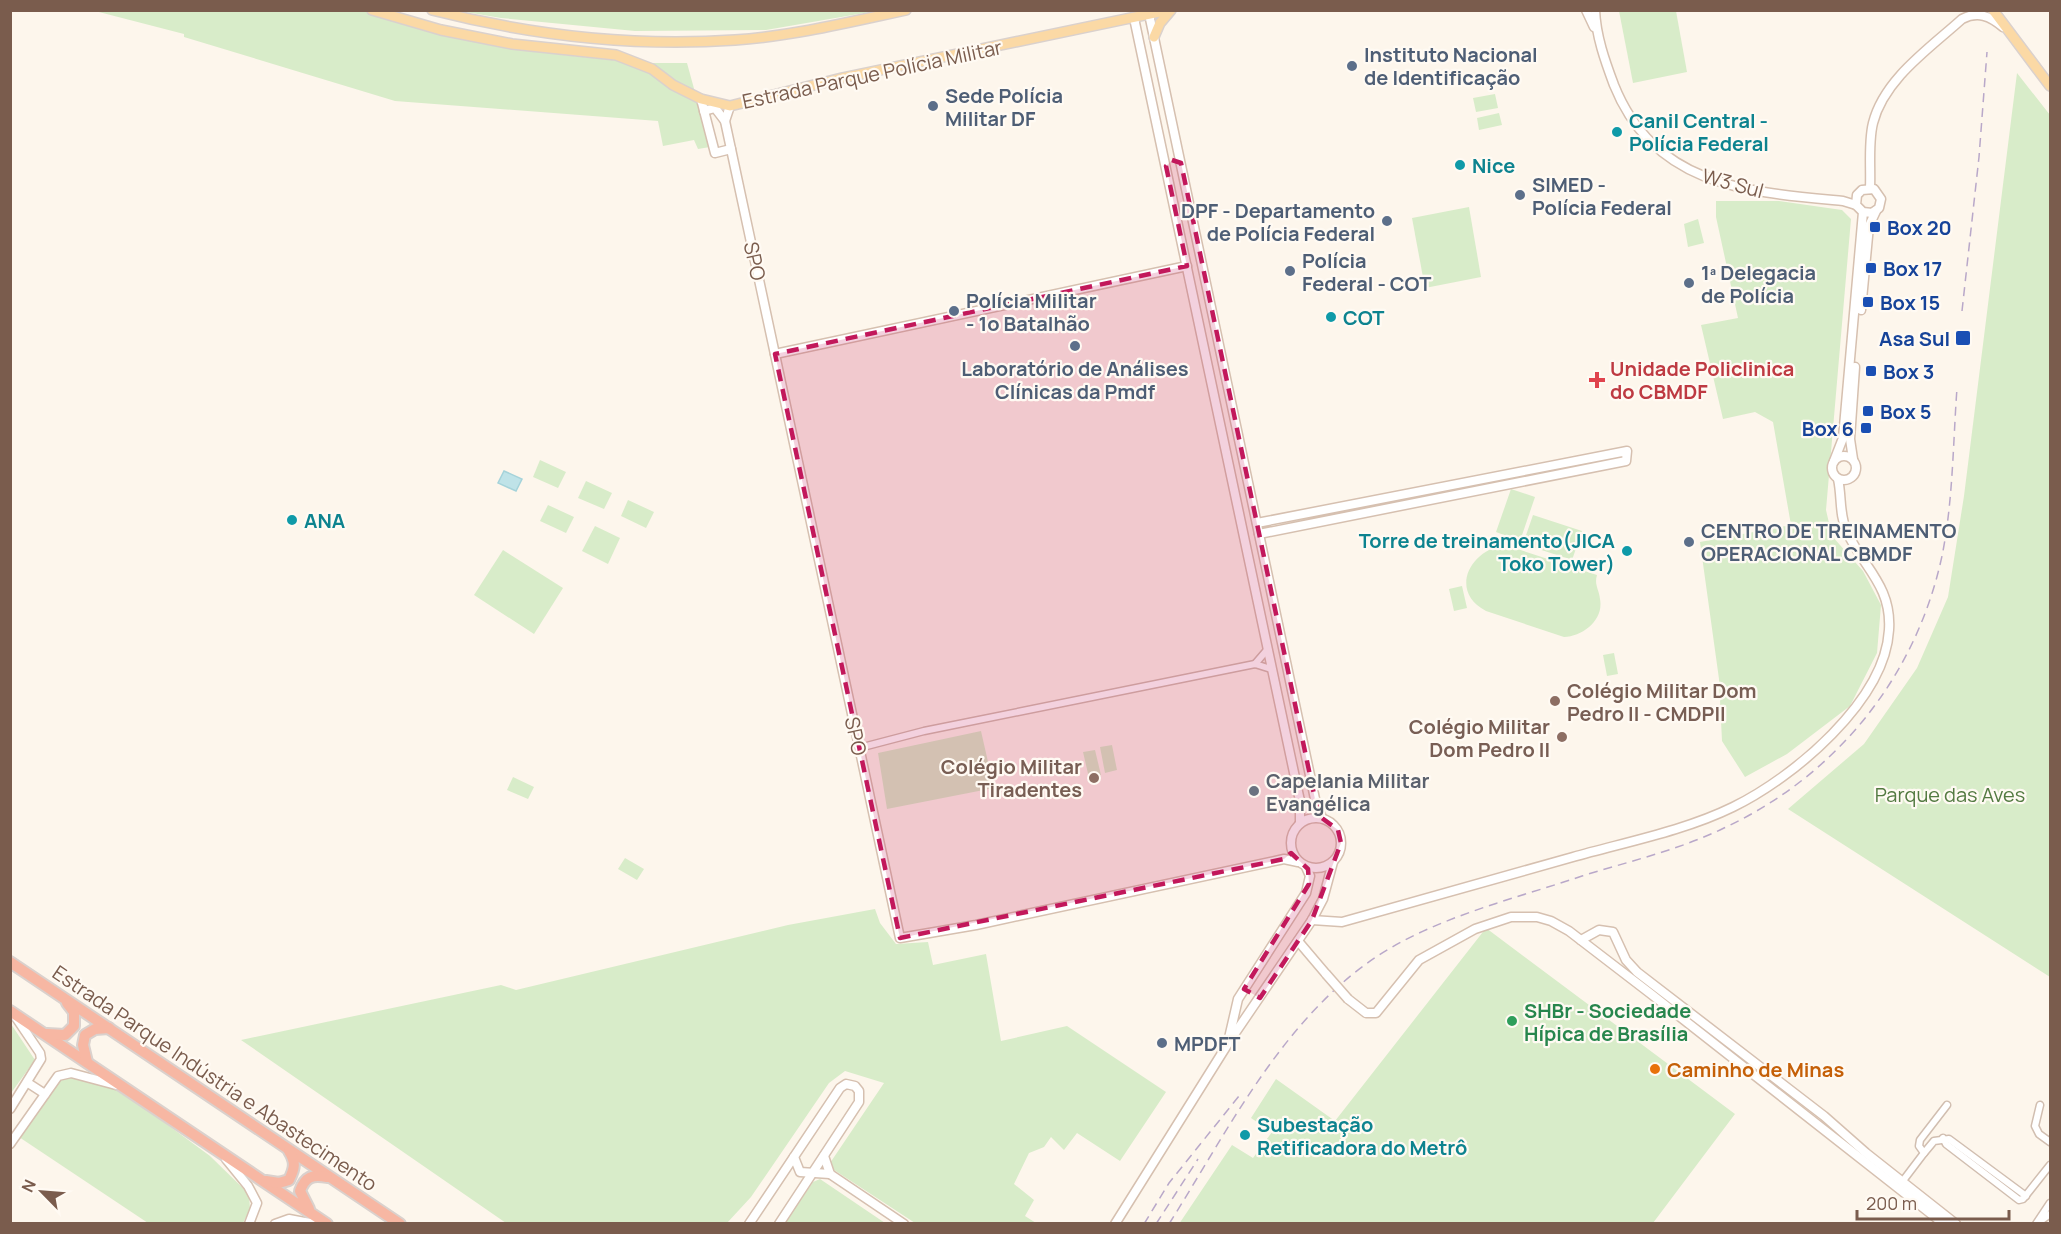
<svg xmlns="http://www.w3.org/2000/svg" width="2061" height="1234" font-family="Manrope,sans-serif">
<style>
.green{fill:#d8ecc9}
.water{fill:#bfe3e8;stroke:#a5d3da;stroke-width:1.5}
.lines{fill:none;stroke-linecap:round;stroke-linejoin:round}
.street-casing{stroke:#d1beb0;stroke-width:9}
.secondary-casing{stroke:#d6c0b0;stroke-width:11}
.primary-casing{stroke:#dad1cd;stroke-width:12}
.highway-casing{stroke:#dad1cd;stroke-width:14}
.street{stroke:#fff;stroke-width:6}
.secondary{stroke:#fff;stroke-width:8}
.primary{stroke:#fbd9a5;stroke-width:9}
.highway{stroke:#f7b7a3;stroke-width:10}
.rail{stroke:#b9a8c9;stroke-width:1.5;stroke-dasharray:9 6;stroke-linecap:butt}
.secondary-bridge-casing{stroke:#d6c0b0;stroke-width:11;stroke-linecap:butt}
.secondary-bridge{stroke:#fff;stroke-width:8}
.marked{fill:#c2185b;fill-opacity:0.2;stroke:#c2185b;stroke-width:4.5;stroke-dasharray:12 8;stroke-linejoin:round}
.service-dot{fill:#5c6f8a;stroke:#fffaf3;stroke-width:2}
.culture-dot{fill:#0f9aa8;stroke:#fffaf3;stroke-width:2}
.transit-dot{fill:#1a4fb4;stroke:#fffaf3;stroke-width:2}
.health-dot{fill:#e0444e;stroke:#fffaf3;stroke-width:2}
.education-dot{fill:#8d6e63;stroke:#fffaf3;stroke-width:2}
.worship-dot{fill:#6b7280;stroke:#fffaf3;stroke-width:2}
.leisure-dot{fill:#2e9e5b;stroke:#fffaf3;stroke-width:2}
.food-dot{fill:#e8710a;stroke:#fffaf3;stroke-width:2}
.labels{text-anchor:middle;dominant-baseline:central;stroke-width:4.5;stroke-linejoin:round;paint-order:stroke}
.service-label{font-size:20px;font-weight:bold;fill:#4e5e75;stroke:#fffaf3;text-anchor:start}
.street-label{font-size:20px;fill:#7a5c4d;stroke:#fffaf3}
.culture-label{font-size:20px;font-weight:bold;fill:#0d838f;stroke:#fffaf3;text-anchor:start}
.transit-label{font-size:20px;font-weight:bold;fill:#164399;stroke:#fffaf3;text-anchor:start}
.health-label{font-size:20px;font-weight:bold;fill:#be3a42;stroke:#fffaf3;text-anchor:start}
.education-label{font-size:20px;font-weight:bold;fill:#785e54;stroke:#fffaf3;text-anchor:end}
.worship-label{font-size:20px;font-weight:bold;fill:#5b616d;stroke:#fffaf3;text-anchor:start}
.park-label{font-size:20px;fill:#537a41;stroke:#fffaf3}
.leisure-label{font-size:20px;font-weight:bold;fill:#27864d;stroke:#fffaf3;text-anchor:start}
.food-label{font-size:20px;font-weight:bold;fill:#c56008;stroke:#fffaf3;text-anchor:start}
</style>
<rect width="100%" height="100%" fill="#fdf6ec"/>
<g class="green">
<polygon points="95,11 364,11 423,27 564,55 641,63 687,63 710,147 698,149 694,140 663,146 658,121 395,101 184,37 184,34"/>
<polygon points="460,11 876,11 766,30 635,31 501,18"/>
<polygon points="1619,11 1676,11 1687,72 1633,83"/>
<polygon points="2017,73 2050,115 2050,977 1788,809 1864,744 1917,668 1948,597 1964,496"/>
<polygon points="1495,94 1498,108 1476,112 1473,98"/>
<polygon points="1499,113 1502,125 1479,130 1477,118"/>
<polygon points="1716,201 1779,201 1842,210 1851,219 1826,510 1832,536 1863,571 1881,605 1877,653 1850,706 1787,754 1745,777 1722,741 1719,679 1700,542 1791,525 1773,422 1755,412 1723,419 1701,325 1738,318 1716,217"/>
<polygon points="1469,207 1481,277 1425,288 1412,218"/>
<polygon points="1698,219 1704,243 1688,247 1684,224"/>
<polygon points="540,460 566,472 558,488 533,477"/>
<polygon points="586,481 612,493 604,509 578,498"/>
<polygon points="1511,489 1535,497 1520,541 1496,532"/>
<polygon points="628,500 654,512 646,528 621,516"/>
<polygon points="548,505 574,517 566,533 540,521"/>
<polygon points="1533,515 1582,531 1572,560 1523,544"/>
<polygon points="595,526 620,538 608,564 582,551"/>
<path d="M1505,545L1597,575C1594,585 1599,589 1600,599C1604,620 1583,636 1564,637L1486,611C1449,592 1469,550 1505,545Z"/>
<polygon points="503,550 563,588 534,634 474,595"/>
<polygon points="1462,586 1467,608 1454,611 1449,589"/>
<polygon points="1614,653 1618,674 1607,676 1603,655"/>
<polygon points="981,731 994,788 887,809 878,753"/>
<polygon points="1112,745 1117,770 1105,773 1100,747"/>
<polygon points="1095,750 1101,775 1089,778 1083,752"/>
<polygon points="513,777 534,787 528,799 507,790"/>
<polygon points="625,858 644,869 637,880 618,869"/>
<polygon points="875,909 880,923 896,944 928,942 933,965 986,954 1001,1041 1067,1026 1166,1092 1120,1161 1077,1133 1064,1150 1051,1137 1044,1147 1029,1153 1014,1184 1034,1200 1025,1216 1036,1223 915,1223 828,1166 884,1083 845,1071 829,1083 751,1197 727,1223 506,1223 241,1040 501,985 516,990 788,925"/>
<polygon points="1486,928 1735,1114 1653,1223 1179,1224 1232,1145 1253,1158 1272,1132 1251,1118 1276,1079 1335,1121"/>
<polygon points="11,1024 35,1060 11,1093 10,1093"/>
<polygon points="73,1075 119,1089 210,1156 249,1194 250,1209 243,1223 148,1223 19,1137 57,1081"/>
<polygon points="820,1179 885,1223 785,1223 813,1182"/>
</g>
<polygon class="water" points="504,471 522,479 516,491 498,483"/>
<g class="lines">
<defs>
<g id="street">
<polyline points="1255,664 1267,650"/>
<polyline points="859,748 924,731 1255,664 1271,669"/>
<polyline points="2040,1105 2035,1126 2039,1134 2050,1142"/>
<polyline points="1943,1138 1946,1144 2019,1200 2023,1199 2050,1165"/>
<polyline points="1924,1153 1934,1141 1949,1139 2026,1196"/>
<polyline points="1902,1182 1924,1153 1919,1146 1920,1140 1947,1105"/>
<polyline points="2039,1222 2050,1214"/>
<polyline points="2036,1224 2050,1203"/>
</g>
<g id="secondary">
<polyline points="1586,10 1594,27"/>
<path d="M1595,10C1596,36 1605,61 1614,85C1655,187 1748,192 1843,201L1856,205"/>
<polyline points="1149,14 1315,799 1322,818"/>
<polyline points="1134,18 1300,801 1300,823"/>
<polyline points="701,99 715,153 731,149"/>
<polyline points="730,106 725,121 731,149 900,938 976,925 1284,859 1298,862"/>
<polyline points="704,111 715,108 725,121"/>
<path d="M1870,188C1871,168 1868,143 1873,123C1884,79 1930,48 1962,19C1978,11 1990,16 2003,27"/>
<polyline points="1861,310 1869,226 1876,211"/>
<polyline points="775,354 1187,266"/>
<circle cx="1844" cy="468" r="12"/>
<polyline points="1853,459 1850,439 1855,367"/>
<polyline points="1834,461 1843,438 1863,212 1856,205 1857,195 1862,190 1874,189 1881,199 1879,208 1872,213 1863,212"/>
<polyline points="1257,523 1627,451 1626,461 1259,534"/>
<circle cx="1316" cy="843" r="25"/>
<path d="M1312,920L1342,922C1419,900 1496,878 1573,857C1626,842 1684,831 1733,807C1793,778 1885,701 1889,630C1892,586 1863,567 1847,532C1839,515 1842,497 1838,479"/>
<polyline points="1581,940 1599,930 1613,932 1626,960 1637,972 1824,1116 1866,1153 1956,1224"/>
<polyline points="1298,941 1326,974"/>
<polyline points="1348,999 1366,1013 1376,1013 1419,960 1475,929 1511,917 1537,917 1551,921 1569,931 1651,994 1944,1224"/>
<polyline points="1229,1038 1238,999 1306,893 1310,876 1306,867"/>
<polyline points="28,1083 45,1094"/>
<polyline points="10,1109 41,1059 40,1053 15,1016"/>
<polyline points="10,1144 58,1076 71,1073 116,1085"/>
<polyline points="824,1156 830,1174 904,1224"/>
<polyline points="794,1157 800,1172 830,1174"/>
<polyline points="226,1159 248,1186 257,1203 249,1224"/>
<polyline points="275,1224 289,1219 315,1224"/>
<polyline points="749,1224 840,1088 846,1084 855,1086 859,1091 859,1102 779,1224"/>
<polyline points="1115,1224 1229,1042 1312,920 1323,899 1333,862"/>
</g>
<g id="primary">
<polyline points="372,10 441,30 512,44 616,55 652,69 673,85 701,99 730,106 842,78 1169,10"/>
<path d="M432,10C530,35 634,47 735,40C793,36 850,22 906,10"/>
<polyline points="1993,10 2050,86"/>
<polyline points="1154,37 1160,23 1171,10"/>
</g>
<g id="highway">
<polyline points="10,962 400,1224"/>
<polyline points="10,1011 327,1224"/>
<polyline points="47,1034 65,1035 74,1026 74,1012 67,1003"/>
<polyline points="87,1062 83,1045 85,1035 95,1029 109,1028"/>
<path d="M266,1181L279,1183L289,1180C295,1168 296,1162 289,1151"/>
<path d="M309,1209L300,1191C305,1177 312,1174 327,1177"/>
</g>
</defs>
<use href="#street" class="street-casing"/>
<use href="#secondary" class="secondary-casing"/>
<use href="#primary" class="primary-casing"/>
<use href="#highway" class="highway-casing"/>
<use href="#street" class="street"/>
<use href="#secondary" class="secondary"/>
<use href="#primary" class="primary"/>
<use href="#highway" class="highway"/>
<g class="rail">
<polyline points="1962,311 1979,157 1987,52"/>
<polyline points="1144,1224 1169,1183 1239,1096"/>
<polyline points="1156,1224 1198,1159"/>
<path d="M1169,1224C1229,1129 1283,1018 1379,955C1440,916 1514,899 1582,876C1630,861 1679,850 1724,828C1836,776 1916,677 1942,556C1953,502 1953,443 1957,388"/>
</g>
<defs>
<polyline id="secondary-bridge" points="1326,974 1348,999"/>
</defs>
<use href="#secondary-bridge" class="secondary-bridge-casing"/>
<use href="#secondary-bridge" class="secondary-bridge"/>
</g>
<path class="marked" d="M1172,160L1181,163L1315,799L1322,818L1338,830L1341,843L1312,920L1260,998L1244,989L1309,884L1308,869L1291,853L1284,859L900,938L775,354L1187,266L1166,166Z"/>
<g class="service-dot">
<circle cx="1352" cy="66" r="6"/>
<circle cx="933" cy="106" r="6"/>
<circle cx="1520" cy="195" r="6"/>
<circle cx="1387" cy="221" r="6"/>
<circle cx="1290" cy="271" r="6"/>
<circle cx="1689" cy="283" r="6"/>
<circle cx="954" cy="311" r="6"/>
<circle cx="1075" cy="346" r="6"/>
<circle cx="1689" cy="542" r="6"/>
<circle cx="1162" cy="1043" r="6"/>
</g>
<g class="culture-dot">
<circle cx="1617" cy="132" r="6"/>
<circle cx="1460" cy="165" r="6"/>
<circle cx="1331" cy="317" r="6"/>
<circle cx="292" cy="520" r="6"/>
<circle cx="1627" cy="551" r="6"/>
<circle cx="1245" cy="1135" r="6"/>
</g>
<g class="transit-dot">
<rect x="1869" y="221" width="12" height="12" rx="3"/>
<rect x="1865" y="262" width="12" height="12" rx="3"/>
<rect x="1862" y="296" width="12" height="12" rx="3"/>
<rect x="1955" y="330" width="16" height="16" rx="3"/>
<rect x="1865" y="365" width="12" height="12" rx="3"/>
<rect x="1862" y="405" width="12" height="12" rx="3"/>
<rect x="1860" y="422" width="12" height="12" rx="3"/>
</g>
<path class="health-dot" d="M1594 371h6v6h6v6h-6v6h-6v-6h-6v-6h6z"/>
<g class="education-dot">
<circle cx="1555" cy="701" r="6"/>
<circle cx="1562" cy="737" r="6"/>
<circle cx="1094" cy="778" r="6"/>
</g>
<circle class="worship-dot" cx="1254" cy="791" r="6"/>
<circle class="leisure-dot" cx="1512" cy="1021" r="6"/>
<circle class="food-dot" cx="1655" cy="1069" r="6"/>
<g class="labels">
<g class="service-label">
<text x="1364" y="54">Instituto Nacional<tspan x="1364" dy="23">de Identificação</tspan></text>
<text x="945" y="95">Sede Polícia<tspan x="945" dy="23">Militar DF</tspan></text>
<text x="1532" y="184">SIMED -<tspan x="1532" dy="23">Polícia Federal</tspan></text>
<text x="1375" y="210" text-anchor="end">DPF - Departamento<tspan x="1375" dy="23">de Polícia Federal</tspan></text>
<text x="1302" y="260">Polícia<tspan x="1302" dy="23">Federal - COT</tspan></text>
<text x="1701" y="272">1ª Delegacia<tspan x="1701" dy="23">de Polícia</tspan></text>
<text x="966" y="300">Polícia Militar<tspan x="966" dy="23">- 1o Batalhão</tspan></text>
<text x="1075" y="368" text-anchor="middle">Laboratório de Análises<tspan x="1075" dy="23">Clínicas da Pmdf</tspan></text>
<text x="1701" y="530">CENTRO DE TREINAMENTO<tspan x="1701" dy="23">OPERACIONAL CBMDF</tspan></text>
<text x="1174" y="1043">MPDFT</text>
</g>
<g class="street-label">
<text transform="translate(872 74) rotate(-12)">Estrada Parque Polícia Militar</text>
<text transform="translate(1733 183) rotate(15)">W3 Sul</text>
<text transform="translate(755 261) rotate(78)">SPO</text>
<text transform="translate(856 736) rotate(78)">SPO</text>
<text transform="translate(215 1078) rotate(34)">Estrada Parque Indústria e Abastecimento</text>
</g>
<g class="culture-label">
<text x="1629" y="120">Canil Central -<tspan x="1629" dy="23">Polícia Federal</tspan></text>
<text x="1472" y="165">Nice</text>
<text x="1343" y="317">COT</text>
<text x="304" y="520">ANA</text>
<text x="1615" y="540" text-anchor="end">Torre de treinamento(JICA<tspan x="1615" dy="23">Toko Tower)</tspan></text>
<text x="1257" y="1124">Subestação<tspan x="1257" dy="23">Retificadora do Metrô</tspan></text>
</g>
<g class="transit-label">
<text x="1887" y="227">Box 20</text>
<text x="1883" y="268">Box 17</text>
<text x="1880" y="302">Box 15</text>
<text x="1950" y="338" text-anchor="end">Asa Sul</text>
<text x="1883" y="371">Box 3</text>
<text x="1880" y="411">Box 5</text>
<text x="1854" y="428" text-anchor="end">Box 6</text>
</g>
<g class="health-label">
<text x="1610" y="368">Unidade Policlinica<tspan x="1610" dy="23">do CBMDF</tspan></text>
</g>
<g class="education-label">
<text x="1567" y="690" text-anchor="start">Colégio Militar Dom<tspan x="1567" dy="23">Pedro II - CMDPII</tspan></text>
<text x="1550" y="726">Colégio Militar<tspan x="1550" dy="23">Dom Pedro II</tspan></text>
<text x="1082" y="766">Colégio Militar<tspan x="1082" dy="23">Tiradentes</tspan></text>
</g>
<g class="worship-label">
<text x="1266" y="780">Capelania Militar<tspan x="1266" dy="23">Evangélica</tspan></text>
</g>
<g class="park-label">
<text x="1950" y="794">Parque das Aves</text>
</g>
<g class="leisure-label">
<text x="1524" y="1010">SHBr - Sociedade<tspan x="1524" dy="23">Hípica de Brasília</tspan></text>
</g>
<g class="food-label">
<text x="1667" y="1069">Caminho de Minas</text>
</g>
</g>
<rect width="2061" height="1234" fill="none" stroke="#7a5c4d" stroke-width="24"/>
<g transform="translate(42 1192) rotate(295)" stroke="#fffaf3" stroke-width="4.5" paint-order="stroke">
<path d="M0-4.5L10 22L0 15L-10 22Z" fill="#7a5c4d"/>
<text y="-9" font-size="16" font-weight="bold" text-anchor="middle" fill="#7a5c4d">N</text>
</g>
<path d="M1857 1210v9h152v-9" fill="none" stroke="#7a5c4d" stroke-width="3"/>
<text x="1866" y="1210" font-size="18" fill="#7a5c4d" stroke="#fffaf3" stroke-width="4.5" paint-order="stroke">200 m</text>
</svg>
